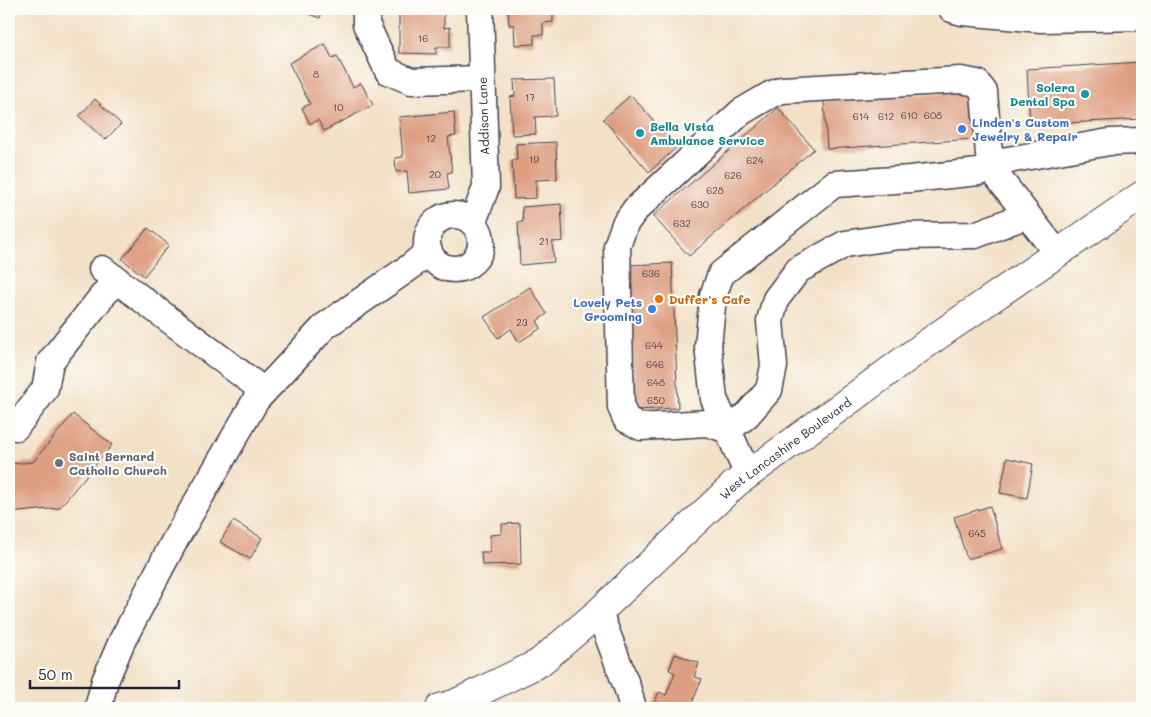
<svg xmlns="http://www.w3.org/2000/svg" width="1151" height="717" font-family="Mali,sans-serif">
<style>
.building{fill:#dd9f81}
.lines{fill:none;stroke-linecap:round;stroke-linejoin:round}
.minor-casing{stroke:#413f50;stroke-width:29}
.major-casing{stroke:#413f50;stroke-width:30}
.minor{stroke:#fff;stroke-width:26}
.major{stroke:#fff;stroke-width:28}
.culture-dot{fill:#0f9aa8;stroke:#fdfcf7;stroke-width:2}
.shop-dot{fill:#3f7fe0;stroke:#fdfcf7;stroke-width:2}
.food-dot{fill:#e8710a;stroke:#fdfcf7;stroke-width:2}
.worship-dot{fill:#6b7280;stroke:#fdfcf7;stroke-width:2}
.labels{text-anchor:middle;dominant-baseline:central;stroke-width:4.5;stroke-linejoin:round;paint-order:stroke}
.number-label{font-size:10px;fill:#51414c}
.culture-label{font-size:12px;font-weight:bold;fill:#0d838f;stroke:#fdfcf7;text-anchor:end}
.street-label{font-size:12px;fill:#22223b;stroke:#fdfcf7}
.shop-label{font-size:12px;font-weight:bold;fill:#366cbe;stroke:#fdfcf7;text-anchor:start}
.food-label{font-size:12px;font-weight:bold;fill:#c56008;stroke:#fdfcf7;text-anchor:start}
.worship-label{font-size:12px;font-weight:bold;fill:#5b616d;stroke:#fdfcf7;text-anchor:start}
</style>
<rect width="100%" height="100%" fill="#fdfcf7"/>
<filter id="ink" filterUnits="userSpaceOnUse"><feTurbulence type="fractalNoise" baseFrequency=".02" numOctaves="2"/><feDisplacementMap in="SourceGraphic" scale="10" xChannelSelector="R" yChannelSelector="G"/><feConvolveMatrix kernelMatrix="1 2 1 2 8 2 1 2 1" color-interpolation-filters="sRGB"/></filter>
<filter id="wash" filterUnits="userSpaceOnUse"><feTurbulence type="fractalNoise" baseFrequency=".0096" numOctaves="4" result="noise"/><feDisplacementMap in="SourceGraphic" scale="20" xChannelSelector="R" yChannelSelector="G"/><feGaussianBlur stdDeviation="1.12" result="paint"/><feColorMatrix in="noise" values="0 0 0 0 0 0 0 0 0 0 0 0 0 0 0 0 0 1.4 0 .05"/><feComposite in="paint" operator="in"/></filter>
<g filter="url(#wash)">
<rect width="100%" height="100%" fill="#f3e1c7"/>
<g id="blocks">
<g class="building">
<polygon points="294,9 323,9 320,18"/>
<polygon points="399,9 444,9 444,28 450,27 450,47 436,47 436,54 399,53"/>
<polygon points="508,9 553,9 553,22 543,23 543,35 534,35 534,44 515,45 514,25 509,25"/>
<polygon points="325,44 332,58 337,56 353,87 361,83 373,105 324,131 318,120 310,124 302,108 310,104 289,63"/>
<polygon points="1142,62 1142,119 1030,125 1027,69"/>
<polygon points="554,79 556,116 535,117 536,134 512,135 510,97 515,96 514,80"/>
<polygon points="971,91 975,139 827,149 824,101"/>
<polygon points="631,95 677,147 649,172 603,119"/>
<polygon points="95,99 121,124 105,140 79,116"/>
<polygon points="778,108 814,149 689,256 653,216"/>
<polygon points="454,112 456,136 448,137 452,172 447,173 449,189 409,193 407,171 396,172 395,158 403,157 399,117"/>
<polygon points="556,142 557,179 536,180 536,198 514,199 512,160 517,160 516,144"/>
<polygon points="561,204 563,241 552,242 554,262 520,265 518,222 523,222 522,207"/>
<polygon points="148,228 169,245 144,276 122,259"/>
<polygon points="672,263 678,408 635,410 629,265"/>
<polygon points="530,287 547,314 537,321 541,328 519,342 511,329 498,338 484,317"/>
<polygon points="73,414 112,445 59,508 9,513 9,464 33,462"/>
<polygon points="1007,458 1033,464 1027,498 1000,493"/>
<polygon points="990,506 1002,549 967,559 954,517"/>
<polygon points="233,521 262,538 250,559 220,542"/>
<polygon points="520,523 521,564 482,565 481,552 490,552 490,535 502,534 502,524"/>
<polygon points="675,654 699,663 694,677 702,679 690,708 652,708 659,692 666,695 675,673 669,670"/>
</g>
</g>
</g>
<g filter="url(#ink)">
<use href="#blocks" fill-opacity="0" stroke="#413f50" stroke-width="1"/>
<g class="lines">
<defs>
<g id="minor">
<polyline points="366,9 366,24 388,71 411,81 482,79"/>
<polyline points="952,9 962,12 1041,19 1142,17"/>
<polyline points="1027,215 975,235 899,236 845,244 798,270 776,299 770,321 774,366 769,390 747,415 728,430 707,423 641,427 626,419 621,407 617,246 625,224 635,210 741,112 770,95 782,90 961,80 977,83 984,92 990,167 1057,253"/>
<circle cx="454" cy="242" r="27"/>
<polyline points="473,222 486,187 480,9"/>
<polyline points="102,269 264,391"/>
<polyline points="9,425 16,427 45,389 50,362 116,279"/>
<polyline points="748,475 714,399 708,346 713,296 721,274 834,184 910,179 979,172 1008,160 1109,142 1142,141"/>
<polyline points="599,612 627,687 633,708"/>
<polyline points="98,708 105,681 122,641 175,540 256,400 325,326 410,267 429,251"/>
</g>
<g id="major">
<path id="s1" d="M440,708L454,704L539,663L599,612L735,484L933,339L1142,195"/>
</g>
</defs>
<use href="#minor" class="minor-casing"/>
<use href="#major" class="major-casing"/>
<use href="#minor" class="minor"/>
<use href="#major" class="major"/>
</g>
</g>
<g class="culture-dot">
<circle cx="1085" cy="94" r="5"/>
<circle cx="640" cy="133" r="5"/>
</g>
<g class="shop-dot">
<circle cx="962" cy="129" r="5"/>
<circle cx="652" cy="309" r="5"/>
</g>
<circle class="food-dot" cx="659" cy="299" r="5"/>
<circle class="worship-dot" cx="59" cy="463" r="5"/>
<g class="labels">
<g class="number-label">
<text x="423" y="38">16</text>
<text x="316" y="74">8</text>
<text x="530" y="97">17</text>
<text x="338" y="107">10</text>
<text x="909" y="115">610</text>
<text x="933" y="115">608</text>
<text x="861" y="116">614</text>
<text x="886" y="116">612</text>
<text x="431" y="138">12</text>
<text x="534" y="159">19</text>
<text x="755" y="160">624</text>
<text x="435" y="174">20</text>
<text x="733" y="175">626</text>
<text x="715" y="190">628</text>
<text x="700" y="204">630</text>
<text x="682" y="223">632</text>
<text x="544" y="241">21</text>
<text x="651" y="273">636</text>
<text x="522" y="322">23</text>
<text x="654" y="345">644</text>
<text x="655" y="364">646</text>
<text x="656" y="382">648</text>
<text x="656" y="400">650</text>
<text x="977" y="533">645</text>
</g>
<g class="culture-label">
<text x="1075" y="87">Solera<tspan x="1075" dy="14">Dental Spa</tspan></text>
<text x="650" y="126" text-anchor="start">Bella Vista<tspan x="650" dy="14">Ambulance Service</tspan></text>
</g>
<g class="street-label">
<text transform="translate(483 116) rotate(-92)">Addison Lane</text>
<text stroke="none"><textPath href="#s1" startOffset="436">West Lancashire Boulevard</textPath></text>
</g>
<g class="shop-label">
<text x="972" y="122">Linden's Custom<tspan x="972" dy="14">Jewelry &amp; Repair</tspan></text>
<text x="642" y="302" text-anchor="end">Lovely Pets<tspan x="642" dy="14">Grooming</tspan></text>
</g>
<g class="food-label">
<text x="669" y="299">Duffer's Cafe</text>
</g>
<g class="worship-label">
<text x="69" y="456">Saint Bernard<tspan x="69" dy="14">Catholic Church</tspan></text>
</g>
</g>
<rect width="1151" height="717" fill="none" stroke="#fdfcf7" stroke-width="30"/>
<path d="M30 680v8h149v-8" fill="none" stroke="#22223b" stroke-width="2.5"/>
<text x="38" y="680" font-size="15" fill="#22223b" stroke="#fdfcf7" stroke-width="4" paint-order="stroke">50 m</text>
</svg>
